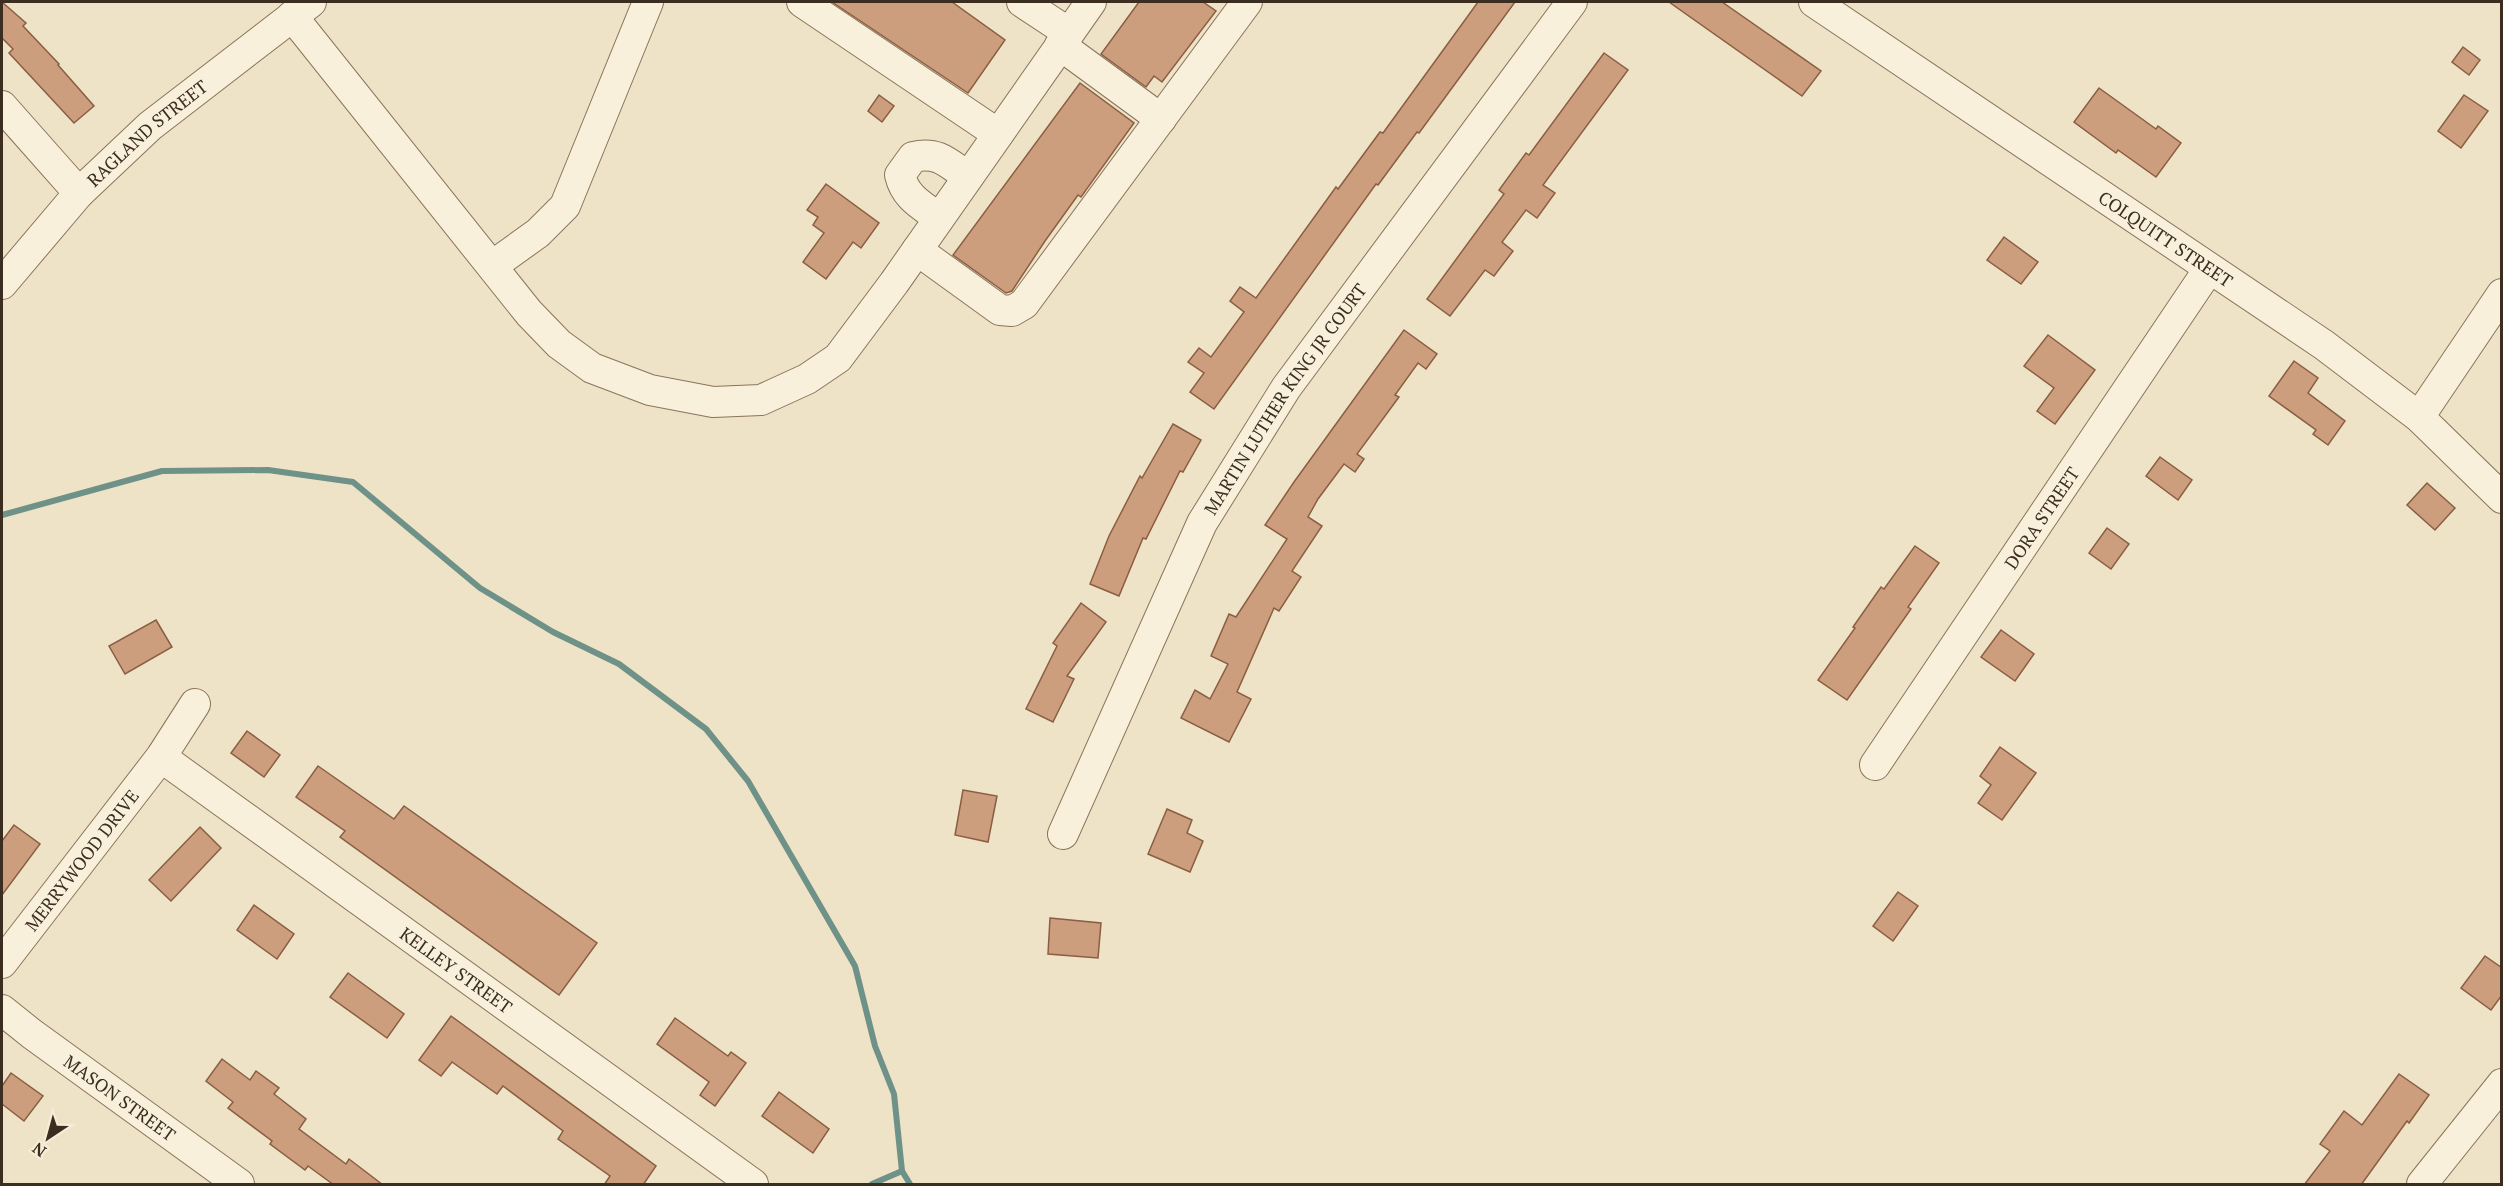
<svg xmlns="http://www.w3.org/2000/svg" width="2503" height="1186" font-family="'PT Serif',serif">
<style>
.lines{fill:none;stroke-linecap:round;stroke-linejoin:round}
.stream{stroke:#6e9188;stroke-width:6}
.building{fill:#cd9e7d;stroke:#8a5e42;stroke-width:1.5}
.minor-casing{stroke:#8a745c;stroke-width:32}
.minor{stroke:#f9f0db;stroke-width:30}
.labels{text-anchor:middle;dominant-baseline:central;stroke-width:4.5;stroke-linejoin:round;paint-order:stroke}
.street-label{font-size:18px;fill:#3b2d20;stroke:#f6edd7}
</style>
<rect width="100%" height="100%" fill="#efe3c7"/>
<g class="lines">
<g class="stream">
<polyline points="2,515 162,471 268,470 353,482 480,588 553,632 619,664 706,729 748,781 855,966 875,1046 894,1094 902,1171 910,1184"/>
<polyline points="872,1184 902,1171"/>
</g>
</g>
<g class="building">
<polygon points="2,2 26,23 23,26 59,64 58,65 94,106 74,123 9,53 13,49 2,38"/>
<polygon points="832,2 952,2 1005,40 968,93"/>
<polygon points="1139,2 1203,2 1216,11 1162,82 1154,76 1146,87 1101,54"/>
<polygon points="1478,2 1515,2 1419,133 1417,132 1378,185 1376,184 1214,409 1190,392 1204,373 1188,362 1199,348 1211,357 1244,312 1230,301 1240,287 1256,298 1336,187 1338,189 1380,132 1383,133"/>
<polygon points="1669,2 1722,2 1821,71 1802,96"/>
<polygon points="2463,47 2480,60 2469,75 2452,62"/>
<polygon points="1604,53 1628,70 1543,185 1555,193 1537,218 1526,210 1502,242 1513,251 1494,276 1485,270 1450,316 1427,299 1504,194 1499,190 1526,153 1529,155"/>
<polygon points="1080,83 1134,123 1081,197 1078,195 1045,241 1012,291 1006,293 953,255"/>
<polygon points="2099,88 2156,129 2158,126 2181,143 2156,177 2118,150 2116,153 2074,122"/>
<polygon points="879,95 894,106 882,122 868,111"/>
<polygon points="2464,95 2488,111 2461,148 2438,131"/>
<polygon points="826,184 879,223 861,248 853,242 826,279 803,262 824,233 813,225 818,217 807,210"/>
<polygon points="2004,237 2038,262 2021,284 1987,260"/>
<polygon points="1404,330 1437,354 1426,369 1418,363 1395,395 1399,397 1357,454 1364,459 1355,472 1344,464 1318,499 1308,517 1322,526 1292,571 1301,577 1279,611 1274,608 1237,692 1251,699 1229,742 1181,718 1195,690 1210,699 1228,664 1211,656 1229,614 1236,617 1287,539 1265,525 1294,482"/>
<polygon points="2048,335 2095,370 2055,424 2037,411 2054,388 2024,366"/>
<polygon points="2294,361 2318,378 2308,393 2345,421 2328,445 2313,434 2316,430 2269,396"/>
<polygon points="1173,424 1201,440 1183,472 1180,471 1146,539 1143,538 1119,596 1090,584 1109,536 1140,476 1142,478"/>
<polygon points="2160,457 2192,480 2178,500 2146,476"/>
<polygon points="2427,483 2455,508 2435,530 2407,505"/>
<polygon points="2107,528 2129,544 2111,569 2089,553"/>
<polygon points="1915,546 1939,563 1908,607 1911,609 1847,700 1818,680 1855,628 1853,627 1881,587 1884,589"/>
<polygon points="1081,603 1106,622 1067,676 1074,679 1053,722 1026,709 1057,646 1053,643"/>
<polygon points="156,620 172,647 125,674 109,646"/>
<polygon points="2001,630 2034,654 2015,681 1981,657"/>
<polygon points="247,731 280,755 264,777 231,753"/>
<polygon points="2000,747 2036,773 2002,820 1978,803 1991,785 1980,776"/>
<polygon points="318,766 394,819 404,806 597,943 559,995 340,837 345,831 296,797"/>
<polygon points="963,790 997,796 988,842 955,835"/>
<polygon points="1167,809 1192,820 1187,833 1203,841 1190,872 1148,854"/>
<polygon points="14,825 40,844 2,895 2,841"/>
<polygon points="200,827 221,848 171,901 149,880"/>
<polygon points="1898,892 1918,906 1893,941 1873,926"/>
<polygon points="254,905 294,934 277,959 237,930"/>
<polygon points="1050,918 1101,923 1098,958 1048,954"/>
<polygon points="2485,956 2502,968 2502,995 2491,1010 2461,988"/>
<polygon points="348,973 404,1014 387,1038 330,997"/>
<polygon points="451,1016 656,1166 643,1185 604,1185 610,1176 558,1139 563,1131 503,1086 497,1094 452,1062 441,1076 419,1060"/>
<polygon points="675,1018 728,1056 731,1052 746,1063 715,1106 700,1095 709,1082 657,1044"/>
<polygon points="222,1059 250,1080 256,1071 279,1088 274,1094 306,1119 299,1129 346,1164 349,1159 383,1185 334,1185 308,1166 305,1170 270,1144 272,1141 228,1108 233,1102 206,1081"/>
<polygon points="11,1073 43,1096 24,1121 2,1104 2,1086"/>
<polygon points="2399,1074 2429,1095 2409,1123 2407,1121 2361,1185 2304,1185 2330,1151 2320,1144 2344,1111 2362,1125"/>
<polygon points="779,1092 829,1129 813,1153 762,1116"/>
</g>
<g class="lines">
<defs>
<g id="minor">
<polyline points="802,2 998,134"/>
<polyline points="1022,2 1069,33"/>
<path id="s1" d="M1814,2L2324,345L2419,417L2502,498"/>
<polyline points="292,16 529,313 559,344 592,368 650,390 713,402 761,400 807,379 838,358 894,283 1091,2"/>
<polyline points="1060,45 1161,119"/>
<polyline points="2,106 79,193"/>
<path d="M939,218C921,205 905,197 900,175L913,157C938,151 948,163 968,177"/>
<polyline points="917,250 1000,310 1012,311 1024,304 1247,2"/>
<polyline points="492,266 538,233 565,206 648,2"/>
<path id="s2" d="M2,284L79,193L150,126L311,2"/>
<polyline points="2419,417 2502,294"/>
<path id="s3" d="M161,757L753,1184"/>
<path id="s4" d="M1875,765L2209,269"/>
<path id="s5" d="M1063,834L1202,523L1286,388L1572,2"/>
<path id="s6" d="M2,963L161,757L195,704"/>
<path id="s7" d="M2,1010L32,1034L239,1184"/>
<polyline points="2422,1184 2502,1084"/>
</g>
</defs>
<use href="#minor" class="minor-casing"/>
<use href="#minor" class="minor"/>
</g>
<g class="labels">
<g class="street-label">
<text stroke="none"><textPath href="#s2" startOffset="210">RAGLAND STREET</textPath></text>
<text stroke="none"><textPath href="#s1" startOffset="424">COLQUITT STREET</textPath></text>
<text stroke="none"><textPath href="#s5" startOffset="490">MARTIN LUTHER KING JR COURT</textPath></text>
<text stroke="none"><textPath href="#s4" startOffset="298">DORA STREET</textPath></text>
<text stroke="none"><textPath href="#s6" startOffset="130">MERRYWOOD DRIVE</textPath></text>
<text stroke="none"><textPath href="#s3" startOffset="364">KELLEY STREET</textPath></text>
<text stroke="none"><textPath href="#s7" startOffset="147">MASON STREET</textPath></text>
</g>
</g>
<rect width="2503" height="1186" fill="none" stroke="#3b2d20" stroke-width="6"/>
<g transform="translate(48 1138) rotate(216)" stroke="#f6edd7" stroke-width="4.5" paint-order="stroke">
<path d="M0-4.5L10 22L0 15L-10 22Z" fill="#3b2d20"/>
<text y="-9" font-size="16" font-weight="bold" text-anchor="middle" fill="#3b2d20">N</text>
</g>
</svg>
